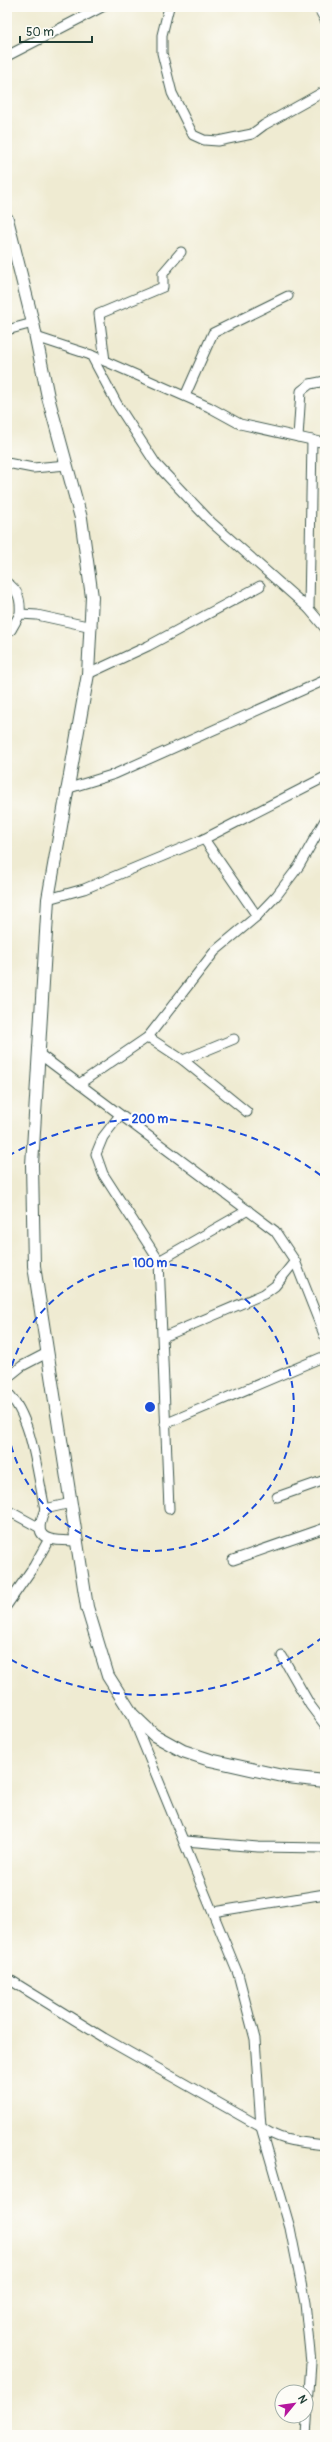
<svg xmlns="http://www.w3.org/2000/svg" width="332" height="2442" font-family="Pangolin,sans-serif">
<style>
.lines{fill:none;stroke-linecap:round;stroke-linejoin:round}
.minor-casing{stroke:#3e574c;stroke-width:11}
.major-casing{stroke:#3e574c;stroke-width:14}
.minor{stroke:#fff;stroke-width:9}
.major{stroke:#fff;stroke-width:12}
.ring{fill:none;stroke:#1d4ed8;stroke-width:2;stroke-dasharray:7 5}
.centre{fill:#1d4ed8;stroke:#fdfcf7;stroke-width:2}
.ring-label{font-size:12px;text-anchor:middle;font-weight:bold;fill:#1d4ed8;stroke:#fdfcf7;stroke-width:4;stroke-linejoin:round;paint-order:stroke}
</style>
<rect width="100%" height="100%" fill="#fdfcf7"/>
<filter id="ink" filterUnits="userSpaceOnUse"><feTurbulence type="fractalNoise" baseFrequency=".025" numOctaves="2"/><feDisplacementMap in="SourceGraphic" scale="8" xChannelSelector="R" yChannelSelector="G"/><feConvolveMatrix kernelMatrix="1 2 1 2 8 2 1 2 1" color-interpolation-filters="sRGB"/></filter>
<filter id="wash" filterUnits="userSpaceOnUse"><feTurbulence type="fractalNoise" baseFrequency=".012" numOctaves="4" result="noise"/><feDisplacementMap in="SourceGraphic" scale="16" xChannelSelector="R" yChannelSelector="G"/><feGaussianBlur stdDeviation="0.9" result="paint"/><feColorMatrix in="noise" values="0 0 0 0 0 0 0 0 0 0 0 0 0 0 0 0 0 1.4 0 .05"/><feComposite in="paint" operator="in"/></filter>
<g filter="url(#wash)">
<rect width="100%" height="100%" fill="#efebd2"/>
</g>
<g filter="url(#ink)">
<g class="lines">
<defs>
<g id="minor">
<polyline points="169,7 162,35 162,53 172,93 193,135 204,140 218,141 252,134 264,125 325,91"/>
<polyline points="318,7 325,20"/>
<polyline points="7,56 102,7"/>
<polyline points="7,330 33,323"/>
<polyline points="36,337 91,355 209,407 240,424 325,443"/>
<polyline points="91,355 117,404 156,464 211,522 309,609 325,628"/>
<polyline points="105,361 99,314 163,287 163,273 181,252"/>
<polyline points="185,396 213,333 288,296"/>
<polyline points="298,437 301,391 310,384 325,381"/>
<polyline points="7,463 33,468 67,465"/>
<path d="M7,583C19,590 21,601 20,614"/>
<polyline points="309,609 312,440"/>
<polyline points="7,628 11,630 20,614 37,615 92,627"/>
<polyline points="88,674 148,646 260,586"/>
<polyline points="66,789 115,774 323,681"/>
<polyline points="204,839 257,916"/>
<polyline points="48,899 84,889 204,839 325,777"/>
<polyline points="148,1037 215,951 257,916 277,895 299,866 325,820"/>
<polyline points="38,1053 275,1231 295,1261 325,1337"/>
<polyline points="183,1060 234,1039"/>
<polyline points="79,1084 148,1037 183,1060 247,1112"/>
<polyline points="120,1115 103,1137 96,1154 103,1174 159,1261 169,1509"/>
<polyline points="159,1261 248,1210"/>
<polyline points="163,1337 264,1294 275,1286 295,1261"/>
<polyline points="7,1378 22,1366 47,1353"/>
<path d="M7,1392C33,1418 37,1474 45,1509"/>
<polyline points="165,1424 325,1356"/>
<polyline points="277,1497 325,1480"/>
<path d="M71,1503L45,1509C43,1515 40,1522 40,1528C40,1543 66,1540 76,1541"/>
<polyline points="7,1510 40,1528"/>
<polyline points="233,1560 325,1528"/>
<polyline points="7,1605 34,1566 49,1539"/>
<polyline points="282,1656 310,1705 325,1725"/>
<polyline points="132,1716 238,1974 255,2039 261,2127 290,2228 305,2303 311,2363 306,2435"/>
<polyline points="185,1841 258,1847 325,1848"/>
<polyline points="213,1912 325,1894"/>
<path d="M7,1978L104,2038L261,2127C280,2142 302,2142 325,2145"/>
</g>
<polyline id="major" points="7,219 33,323 48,397 81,518 92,597 88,674 48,899 32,1165 34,1266 87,1607 108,1676 132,1714 154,1735 183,1751 210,1760 287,1777 325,1781"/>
</defs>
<use href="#minor" class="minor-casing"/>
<use href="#major" class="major-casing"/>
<use href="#minor" class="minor"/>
<use href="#major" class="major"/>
</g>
</g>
<g class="ring">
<path d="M7 1389A144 144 0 1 1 7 1425"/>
<path d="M323 1637A288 288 0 0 1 8 1658M8 1156A288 288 0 0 1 323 1177"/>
</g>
<circle cx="150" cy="1407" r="6" class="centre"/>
<g class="ring-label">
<text x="150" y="1123">200 m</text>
<text x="150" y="1267">100 m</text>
</g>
<rect width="332" height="2442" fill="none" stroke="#fdfcf7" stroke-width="24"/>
<g transform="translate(294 2404) rotate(61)"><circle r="19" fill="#fdfcf7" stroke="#a4b0a9"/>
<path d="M0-3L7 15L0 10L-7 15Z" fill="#b5179e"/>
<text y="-6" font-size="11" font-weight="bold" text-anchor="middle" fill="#1f3d34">N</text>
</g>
<path d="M20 36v6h72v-6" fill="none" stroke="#1f3d34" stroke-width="2"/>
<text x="26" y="36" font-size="12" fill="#1f3d34" stroke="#fdfcf7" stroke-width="3" paint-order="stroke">50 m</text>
</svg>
